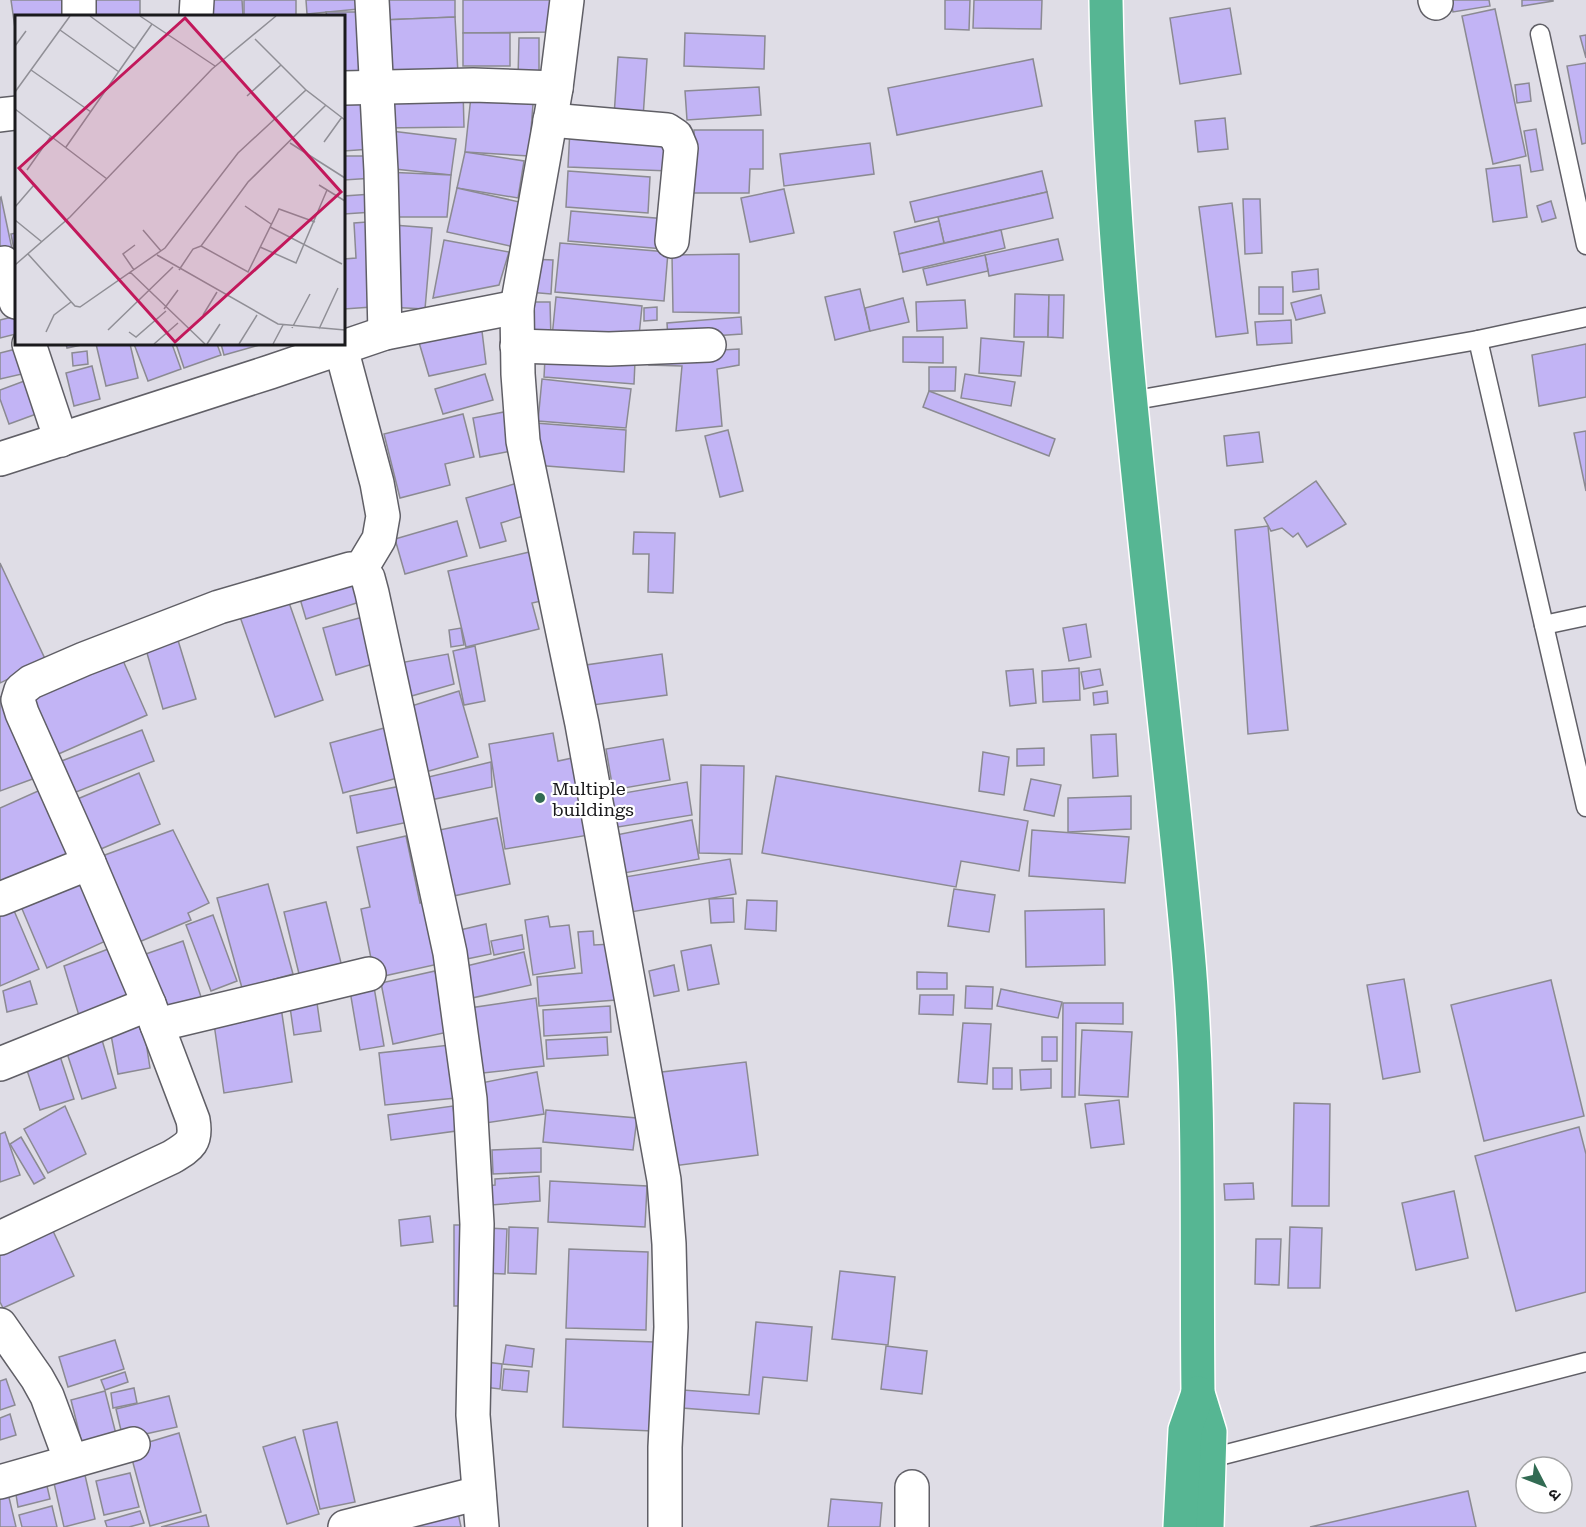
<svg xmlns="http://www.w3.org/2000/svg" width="1586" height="1527" font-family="'Roboto Serif','Noto Sans Devanagari',serif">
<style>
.building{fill:#c2b4f5;stroke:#8b8a92;stroke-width:1.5}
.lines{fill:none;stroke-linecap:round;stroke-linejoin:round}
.service-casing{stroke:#605f66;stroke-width:21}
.minor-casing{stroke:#605f66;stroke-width:36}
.trunk-casing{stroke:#fff;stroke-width:36}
.service{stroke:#fff;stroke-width:18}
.minor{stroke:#fff;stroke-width:33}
.trunk{stroke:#56b693;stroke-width:33}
.poi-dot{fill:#326b53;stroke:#fff;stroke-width:2}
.labels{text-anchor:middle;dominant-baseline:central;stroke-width:4.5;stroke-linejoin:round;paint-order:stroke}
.poi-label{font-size:18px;fill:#1a1a1d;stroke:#fff;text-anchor:start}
.inset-road{fill:none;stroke:#908f96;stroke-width:1.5}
.view{fill:#c2185b;fill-opacity:0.15;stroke:#c2185b;stroke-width:3}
.inset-edge{fill:none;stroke:#1a1a1d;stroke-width:3}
</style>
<rect width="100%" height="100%" fill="#dfdde6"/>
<g class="building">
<polygon points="11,0 68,0 70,16 16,16 15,28"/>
<polygon points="82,0 140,0 140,16 83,16"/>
<polygon points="201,0 242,0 243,16 200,16"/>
<rect x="244" y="0" width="52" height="16"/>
<polygon points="306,0 369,0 369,8 307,14"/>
<polygon points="381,0 455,0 455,17 382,20"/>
<polygon points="463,0 550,0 550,32 463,33"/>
<polygon points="945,0 970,0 969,30 945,29"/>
<polygon points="974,0 1042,0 1041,29 973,28"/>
<polygon points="1451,0 1489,0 1490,6 1453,12"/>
<polygon points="1522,0 1553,0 1553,1 1522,6"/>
<polygon points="1230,8 1241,74 1180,84 1170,18"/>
<polygon points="1495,9 1526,156 1493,164 1462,16"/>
<polygon points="326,12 367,12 368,76 344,77 344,16 327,16"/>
<polygon points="455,17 458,74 385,77 382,20"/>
<rect x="463" y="33" width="47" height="33"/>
<polygon points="685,33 765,36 764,69 684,66"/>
<polygon points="1586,35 1586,58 1580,36"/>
<polygon points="519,38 539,38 539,78 518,78"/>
<polygon points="618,57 647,59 643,118 614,116"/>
<polygon points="1033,59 1042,106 897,135 888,88"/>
<polygon points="1586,63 1586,143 1582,144 1567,66"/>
<polygon points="1529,83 1531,101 1517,103 1515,85"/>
<polygon points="472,87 534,91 529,156 465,152"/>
<polygon points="759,87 761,115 687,120 685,91"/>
<polygon points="463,89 464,127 382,128 382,92"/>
<polygon points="367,93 371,149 344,151 344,95"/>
<polygon points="1225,118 1228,149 1198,152 1195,121"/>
<polygon points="570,129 665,138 669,171 568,167"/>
<polygon points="1536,129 1543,170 1531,172 1524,131"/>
<polygon points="383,130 456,139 451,175 385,168"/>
<polygon points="694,130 763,130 763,169 750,169 749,193 693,193"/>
<polygon points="870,143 874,174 784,186 780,154"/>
<polygon points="465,152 524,161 518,198 457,188"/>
<polygon points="344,156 374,156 374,178 344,180"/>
<polygon points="1520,165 1527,217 1493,222 1486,169"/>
<polygon points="568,171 650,177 648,213 566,207"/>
<polygon points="1042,171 1047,192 915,222 910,202"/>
<polygon points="385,172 451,175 447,217 388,217"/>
<polygon points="457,188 524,203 514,247 447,232"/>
<polygon points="784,189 794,233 750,242 741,198"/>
<polygon points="1047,192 1053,218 944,243 938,217"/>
<polygon points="372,194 373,212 344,214 344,196"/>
<polygon points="1,197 12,249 0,252 0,198"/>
<polygon points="1243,199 1260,199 1262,253 1245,254"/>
<polygon points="1551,201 1556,218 1542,222 1537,206"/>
<polygon points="1232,203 1248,333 1216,337 1199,207"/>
<polygon points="571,211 667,219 664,249 568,241"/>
<polygon points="939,221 944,243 899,254 894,232"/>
<polygon points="367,222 372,307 344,309 344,259 356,258 354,223"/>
<polygon points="393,225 432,228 425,309 387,307"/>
<polygon points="1001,230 1005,248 903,272 899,254"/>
<polygon points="16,233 16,260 11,234"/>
<polygon points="1058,239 1063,260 989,276 985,255"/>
<polygon points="444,240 509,252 499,285 433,298"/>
<polygon points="560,243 668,252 664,301 555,292"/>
<polygon points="739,254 739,313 673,312 672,255"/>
<polygon points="985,255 988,271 927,285 923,269"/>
<polygon points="530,259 553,260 551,294 528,292"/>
<polygon points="1318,269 1319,289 1293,292 1292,272"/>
<rect x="1259" y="287" width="24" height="27"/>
<polygon points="860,289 870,331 835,340 825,297"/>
<polygon points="1015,294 1049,295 1048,337 1014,337"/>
<polygon points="1049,295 1064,295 1063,338 1048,337"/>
<polygon points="1321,295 1325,313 1296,320 1291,303"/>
<polygon points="556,297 642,306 638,346 552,337"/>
<polygon points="903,298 909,322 870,331 865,308"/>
<polygon points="965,300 967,328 917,331 916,302"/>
<polygon points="526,302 550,302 551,340 526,340"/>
<polygon points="657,307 657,320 644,321 644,308"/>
<polygon points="16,316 16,334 0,338 0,320"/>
<polygon points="741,317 742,334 668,339 667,323"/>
<polygon points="1291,320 1292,343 1257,345 1255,322"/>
<polygon points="481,323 486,364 429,376 418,339"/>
<polygon points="903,337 943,337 943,363 903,362"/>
<polygon points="981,338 1024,342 1021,376 979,373"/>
<polygon points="66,344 86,344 67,348"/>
<polygon points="96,344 130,344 138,378 106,386"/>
<polygon points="134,344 172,344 181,369 148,381"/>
<polygon points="176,344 217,344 221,355 184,368"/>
<polygon points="221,344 263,344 224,355"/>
<polygon points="1586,344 1586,397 1539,406 1532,355"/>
<polygon points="16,349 22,374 0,379 0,353"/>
<polygon points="739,349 739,365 717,369 722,426 676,431 682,366 649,365 651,354"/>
<polygon points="87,351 88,364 73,366 72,353"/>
<polygon points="545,358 635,361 634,384 544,377"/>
<polygon points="92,366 100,399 74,406 66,373"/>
<polygon points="929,367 956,367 955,391 929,391"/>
<polygon points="485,374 493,400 443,414 435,389"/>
<polygon points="965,374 1015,382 1011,406 961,398"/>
<polygon points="542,379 631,389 626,428 538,421"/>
<polygon points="27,380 39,413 9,424 0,399 0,390"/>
<polygon points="929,391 1055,439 1049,456 923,407"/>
<polygon points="504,412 511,451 480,457 473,418"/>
<polygon points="463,414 474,457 445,464 450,485 400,498 384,434"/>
<polygon points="535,423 626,430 624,472 534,465"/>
<polygon points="728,430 743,491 720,497 705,436"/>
<polygon points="1586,431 1586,491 1574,433"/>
<polygon points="1259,432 1263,462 1227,466 1224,436"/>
<polygon points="1316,481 1346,524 1307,547 1298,533 1293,537 1282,528 1271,531 1264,518"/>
<polygon points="521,482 530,514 501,523 506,541 480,548 466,498"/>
<polygon points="457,521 467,556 405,574 395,539"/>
<polygon points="1268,526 1288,730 1248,734 1235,530"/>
<polygon points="634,532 675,533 673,593 648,592 649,554 633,554"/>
<polygon points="538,550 550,599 532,603 539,629 466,647 448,571"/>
<polygon points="0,563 46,661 0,683"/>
<polygon points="358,574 366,600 306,619 298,592"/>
<polygon points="286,594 323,700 275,717 238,611"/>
<polygon points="370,615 383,661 336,675 323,628"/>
<polygon points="1086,624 1091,657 1069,661 1063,628"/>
<polygon points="461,628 464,645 451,647 449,630"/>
<polygon points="177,637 196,699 163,709 145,646"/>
<polygon points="475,646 485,701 464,705 453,651"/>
<polygon points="448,654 454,684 401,699 394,664"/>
<polygon points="662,654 667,695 585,706 579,666"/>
<polygon points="121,656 147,715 54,756 28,696"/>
<polygon points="1079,668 1080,700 1043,702 1042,671"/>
<polygon points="1033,669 1036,703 1010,706 1006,671"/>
<polygon points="1100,669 1103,685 1084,689 1081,672"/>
<polygon points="459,691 478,757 415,775 402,709"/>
<polygon points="1107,691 1108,703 1094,705 1093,693"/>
<polygon points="7,695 38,777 0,791 0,697"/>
<polygon points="395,725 408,775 343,793 330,743"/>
<polygon points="142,730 154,761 71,794 59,762"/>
<polygon points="553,733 558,761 577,757 589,835 505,849 489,744"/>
<polygon points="1116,734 1118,776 1093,778 1091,735"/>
<polygon points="663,739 670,780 613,790 606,749"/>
<polygon points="1044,748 1044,765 1017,766 1017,749"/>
<polygon points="983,752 1009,757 1004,795 979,791"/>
<polygon points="491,762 492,787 421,802 416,780"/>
<polygon points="701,765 744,766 742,854 699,853"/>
<polygon points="139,773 160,824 89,854 68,803"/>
<polygon points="776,776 1028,821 1019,871 961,861 956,887 762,853"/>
<polygon points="1031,779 1061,785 1054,816 1024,810"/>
<polygon points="687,782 692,815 612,828 607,796"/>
<polygon points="406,785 413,821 357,833 350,796"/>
<polygon points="47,787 77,856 0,889 0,808"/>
<polygon points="1131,796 1131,829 1068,832 1068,798"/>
<polygon points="497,818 510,884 444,898 430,832"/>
<polygon points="692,820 699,859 619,874 611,836"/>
<polygon points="173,830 209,903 188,913 191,920 132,945 94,859"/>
<polygon points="1032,830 1129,837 1125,883 1029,876"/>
<polygon points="406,836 420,903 431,900 443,963 375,978 361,909 370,907 357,847"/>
<polygon points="730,859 736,894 631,912 625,877"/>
<polygon points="81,874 110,939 47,968 17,897"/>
<polygon points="268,884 293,974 242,988 217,898"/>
<polygon points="954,889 995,895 989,932 948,926"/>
<polygon points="733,898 734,922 711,923 709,899"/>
<polygon points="9,899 39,969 0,986 0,903"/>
<polygon points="747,900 777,901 776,931 745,929"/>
<polygon points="326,902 342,967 300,978 284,912"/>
<polygon points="1104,909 1105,965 1026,967 1025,911"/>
<polygon points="213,915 237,981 211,991 186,925"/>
<polygon points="548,916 550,927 569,925 575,968 533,975 525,920"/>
<polygon points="486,924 491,954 457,961 451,932"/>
<polygon points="593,931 594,945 612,944 616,1000 539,1006 537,977 582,973 578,932"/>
<polygon points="522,935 524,949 494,955 491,941"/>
<polygon points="183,941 202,1000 162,1013 143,955"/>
<polygon points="711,945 719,984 688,990 681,951"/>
<polygon points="116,946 139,996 80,1019 64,966"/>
<polygon points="524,952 531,985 463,1000 458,968"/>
<polygon points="674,965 679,991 654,996 649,971"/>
<polygon points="435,971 448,1032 393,1044 381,983"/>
<polygon points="917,972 947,973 947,989 917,989"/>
<polygon points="1404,979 1420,1072 1383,1079 1367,985"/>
<polygon points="1551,980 1584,1116 1484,1141 1451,1005"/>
<polygon points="30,981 37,1004 7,1012 3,991"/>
<polygon points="373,981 384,1046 360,1050 349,985"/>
<polygon points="966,986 993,987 992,1009 965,1008"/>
<polygon points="1001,989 1062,1002 1058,1018 997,1006"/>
<polygon points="920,995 954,995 953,1015 919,1014"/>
<polygon points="316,996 321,1031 294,1035 289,1000"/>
<polygon points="536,998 544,1066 474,1074 463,1009"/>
<polygon points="1063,1003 1123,1003 1123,1024 1076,1023 1075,1097 1062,1097"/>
<polygon points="610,1006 611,1032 544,1036 543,1010"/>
<polygon points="281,1007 292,1082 224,1093 213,1017"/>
<polygon points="143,1023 150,1068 118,1074 110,1029"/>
<polygon points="963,1023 991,1024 987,1084 958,1082"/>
<polygon points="1082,1030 1132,1032 1128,1097 1079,1095"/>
<polygon points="100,1033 116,1088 82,1099 64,1044"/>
<polygon points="607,1037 608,1055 547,1059 546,1040"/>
<rect x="1042" y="1037" width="15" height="24"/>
<polygon points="450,1045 456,1098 385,1105 379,1053"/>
<polygon points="58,1050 74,1099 40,1110 24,1061"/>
<polygon points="746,1062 758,1155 673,1166 662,1072"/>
<rect x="993" y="1068" width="19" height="21"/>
<polygon points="1051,1069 1051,1088 1021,1090 1020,1070"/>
<polygon points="537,1072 544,1114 479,1124 476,1084"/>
<polygon points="1119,1100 1124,1144 1091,1148 1085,1104"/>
<polygon points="1294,1103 1330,1104 1329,1206 1292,1206"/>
<polygon points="65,1106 86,1154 48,1173 24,1129"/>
<polygon points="453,1106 456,1131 391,1140 388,1115"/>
<polygon points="546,1110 637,1118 633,1150 543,1142"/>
<polygon points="1579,1127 1586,1154 1586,1292 1516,1311 1475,1156"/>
<polygon points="5,1132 20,1175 0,1182 0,1134"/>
<polygon points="21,1137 45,1178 34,1184 10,1144"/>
<polygon points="541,1148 541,1172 493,1174 492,1150"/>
<polygon points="539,1176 540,1201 491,1205 481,1186 495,1185 495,1179"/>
<polygon points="550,1181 647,1186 645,1227 548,1222"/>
<polygon points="1253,1183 1254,1199 1225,1200 1224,1184"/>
<polygon points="1454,1191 1468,1258 1416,1270 1402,1203"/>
<polygon points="46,1216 74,1276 3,1308 0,1302 0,1240"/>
<polygon points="430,1216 433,1242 401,1246 399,1220"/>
<polygon points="454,1225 470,1225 469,1306 454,1306"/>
<polygon points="509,1227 538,1228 536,1274 508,1273"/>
<polygon points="1290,1227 1322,1228 1320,1288 1288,1288"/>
<polygon points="487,1228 507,1229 505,1274 484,1273"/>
<polygon points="1256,1239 1281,1239 1279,1285 1255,1284"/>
<polygon points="569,1249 648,1252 646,1330 566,1328"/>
<polygon points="840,1271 895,1277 888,1345 832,1339"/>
<polygon points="756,1322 812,1327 807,1381 763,1377 759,1414 682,1408 683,1390 749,1395"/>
<polygon points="566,1339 655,1342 652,1431 563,1427"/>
<polygon points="115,1340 124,1369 68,1387 59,1357"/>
<polygon points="506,1345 534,1349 532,1367 503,1364"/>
<polygon points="886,1346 927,1351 922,1394 881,1389"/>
<polygon points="477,1361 502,1364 500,1389 476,1386"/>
<polygon points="504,1369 529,1371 527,1392 502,1390"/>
<polygon points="125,1372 128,1382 105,1390 101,1380"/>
<polygon points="6,1379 15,1405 0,1410 0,1381"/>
<polygon points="134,1388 137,1403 113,1408 111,1393"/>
<polygon points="105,1391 117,1438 83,1448 71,1400"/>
<polygon points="169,1396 177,1427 123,1439 116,1409"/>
<polygon points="10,1414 16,1435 0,1440 0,1418"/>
<polygon points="337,1422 355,1502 320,1509 303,1430"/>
<polygon points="179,1433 201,1512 150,1526 129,1448"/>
<polygon points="295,1437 319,1514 287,1524 263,1447"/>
<polygon points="82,1462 95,1519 64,1527 51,1470"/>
<polygon points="44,1473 50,1499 18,1507 14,1482"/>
<polygon points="130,1473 139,1507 104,1515 96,1481"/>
<polygon points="7,1489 16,1527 0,1527 0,1491"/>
<polygon points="1468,1491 1476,1527 1310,1527"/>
<polygon points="831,1499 882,1503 880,1527 828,1527"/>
<polygon points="456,1503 461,1527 386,1527"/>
<polygon points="52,1506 57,1527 22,1527 19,1515"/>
<polygon points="140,1511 144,1523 129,1527 107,1527 105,1521"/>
<polygon points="206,1515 209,1527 161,1527"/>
</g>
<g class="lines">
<defs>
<g id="service">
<polyline points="1540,34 1586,245"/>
<polyline points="1478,340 1586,807"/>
<polyline points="1130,401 1478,340 1586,317"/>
<polyline points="1544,625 1586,616"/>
<polyline points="1211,1458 1586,1362"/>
</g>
<g id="minor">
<polyline points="372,0 381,171 385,333"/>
<polyline points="567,0 556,88 517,307 518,374 523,441 582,724 664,1180 669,1244 671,1327 665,1447 665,1527"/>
<polyline points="1435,0 1436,3"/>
<polyline points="79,16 79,0"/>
<polyline points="196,16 197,0"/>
<polyline points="344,88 473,85 556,88"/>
<polyline points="0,115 16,113"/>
<polyline points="550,120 667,130 676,136 681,148 672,241"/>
<polyline points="4,263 16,302"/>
<polyline points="29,344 61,440"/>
<polyline points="517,346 609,349 709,345"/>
<polyline points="341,348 377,483 383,516 379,539 361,569"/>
<polyline points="0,459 270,372 385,333 517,307"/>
<polyline points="0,899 89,863"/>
<polyline points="157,1025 369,974"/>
<polyline points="0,1064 149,1004"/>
<path d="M0,1238L172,1157C190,1146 197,1142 193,1120L149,1004L89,863L22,713L18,700L21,690L31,682L84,659L219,607L350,569H361L368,578L372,593L450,953L470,1099L477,1224L473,1415L482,1527"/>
<polyline points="0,1325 37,1378 47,1396 71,1461"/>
<polyline points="0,1482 133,1444"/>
<polyline points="912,1487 912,1527"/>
<polyline points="345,1527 479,1493"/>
</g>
<g id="trunk">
<path d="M1106,0C1111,318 1159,634 1188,951C1201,1097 1196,1246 1198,1393L1210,1432L1207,1527"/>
<polyline points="1180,1527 1185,1430 1198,1393"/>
</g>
</defs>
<use href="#service" class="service-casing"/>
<use href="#minor" class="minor-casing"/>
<use href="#trunk" class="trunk-casing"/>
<use href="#service" class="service"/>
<use href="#minor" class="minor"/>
<use href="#trunk" class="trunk"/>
</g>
<circle class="poi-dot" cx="540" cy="798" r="6"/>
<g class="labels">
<g class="poi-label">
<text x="552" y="788">Multiple<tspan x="552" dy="21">buildings</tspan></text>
</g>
</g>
<g transform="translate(15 15)">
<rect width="330" height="330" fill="#dfdde6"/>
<path class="inset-road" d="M75,1L120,34M125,1L200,51M45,15L104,57M240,24L291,75M0,31L11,16M16,55L76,97M0,77L55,1M232,81L266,50M0,94L92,164M309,127L327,102M275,128L330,163M51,132L137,9M12,155L36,121M304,170L330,186M230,191L256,209M0,192L19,170M0,205L27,227M300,207L264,194L233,257L186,231L233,167L311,90M255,212L327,249M128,215L146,236M245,232L281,248L312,175M13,239L60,291L65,292L150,233L223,138L291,75L330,105M142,240L263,309L330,315M0,250L55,202L197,54L261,1M119,255L108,239L120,230M164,255L178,234L186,231M115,257L190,329M149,294L163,275M188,300L202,277M277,313L295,279M304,314L323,273M93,315L158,252M31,317L39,300L56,287M114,317L121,322L151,296M139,329L163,308M192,329L205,309M224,329L242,300M258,329L268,310"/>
<path class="view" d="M170,3L326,177L160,327L4,153Z"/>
<rect width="330" height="330" class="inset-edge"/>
</g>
<g transform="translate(1544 1485) rotate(132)"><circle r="28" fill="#ffffff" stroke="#a3a3a5" stroke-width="1.5"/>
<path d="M0-4.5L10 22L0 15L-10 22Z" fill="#326b53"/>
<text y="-9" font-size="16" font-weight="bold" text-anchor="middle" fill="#1a1a1d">उ</text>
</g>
</svg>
